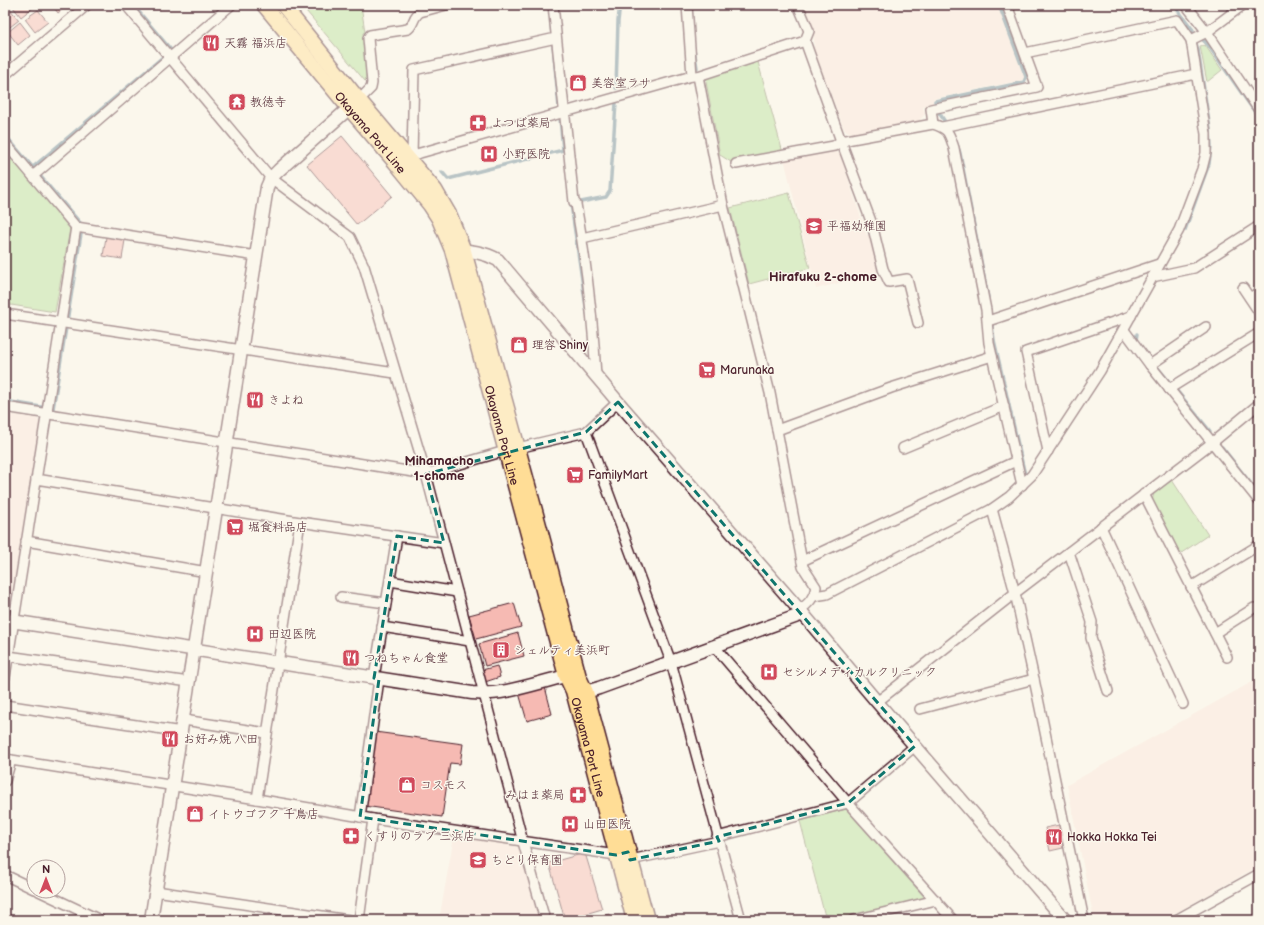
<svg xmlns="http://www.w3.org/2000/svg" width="1264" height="925" font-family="'Balsamiq Sans','Klee One',sans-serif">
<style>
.built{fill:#fae5db}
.green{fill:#b6df9b;stroke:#807f63}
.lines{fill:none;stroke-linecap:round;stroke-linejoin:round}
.stream{stroke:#688595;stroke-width:3.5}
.building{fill:#f6bab3;stroke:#4a1f2b}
.street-casing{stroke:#4a1f2b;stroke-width:12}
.secondary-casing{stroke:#4a1f2b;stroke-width:15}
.primary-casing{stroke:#4a1f2b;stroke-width:17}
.street{stroke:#fbf7ec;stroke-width:9}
.secondary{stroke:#fbf7ec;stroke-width:12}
.primary{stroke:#ffdd96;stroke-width:14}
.marked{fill:none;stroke:#0f766e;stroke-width:3;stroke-dasharray:8 5;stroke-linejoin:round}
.labels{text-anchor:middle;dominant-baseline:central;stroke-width:3;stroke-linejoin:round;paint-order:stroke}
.poi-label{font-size:12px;fill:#4a1f2b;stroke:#fbf7ec;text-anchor:start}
.street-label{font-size:12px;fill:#4a1f2b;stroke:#fbf7ec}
.neighbourhood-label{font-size:13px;font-weight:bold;fill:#4a1f2b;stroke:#fbf7ec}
</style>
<rect width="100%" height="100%" fill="#fbf7ec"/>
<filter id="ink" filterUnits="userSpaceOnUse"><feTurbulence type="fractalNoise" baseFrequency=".025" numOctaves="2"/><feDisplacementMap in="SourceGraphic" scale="8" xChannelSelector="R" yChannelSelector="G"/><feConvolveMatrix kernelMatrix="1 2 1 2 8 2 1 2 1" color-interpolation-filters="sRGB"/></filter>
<g filter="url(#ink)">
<g class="built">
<polygon points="804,5 998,5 1024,77 1023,80 933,99 933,104 923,106 925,114 919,121 851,134 844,129 814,49 814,30"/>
<polygon points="834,150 840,154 867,235 869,235 878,273 816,289 784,159"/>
<polygon points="5,413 37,418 40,422 10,607 6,611"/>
<polygon points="1259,678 1259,866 1163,920 1094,920 1067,785"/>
<polygon points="454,836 520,847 540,920 439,920"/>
</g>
<g class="green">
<polygon points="301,5 361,5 365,32 363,33 368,78 365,81"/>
<polygon points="1205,45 1222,70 1207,82 1200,46"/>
<polygon points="758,62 783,153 731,162 720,155 706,82 707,78 710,77"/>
<polygon points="5,151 70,229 55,312 5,304"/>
<polygon points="789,193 810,268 749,284 730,208"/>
<polygon points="1172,480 1208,535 1180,554 1152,501 1154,493"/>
<polygon points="846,809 926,899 832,920 826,920 800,821"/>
</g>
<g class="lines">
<g class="stream">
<polyline points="1174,5 1193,30"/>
<polyline points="551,24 559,108"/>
<polyline points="1200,37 1208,45 1259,118"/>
<polyline points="694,48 697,68"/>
<polyline points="616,88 618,21 620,5"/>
<polyline points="947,125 938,111 935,101 1024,82 1026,77 999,5"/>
<polyline points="5,135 81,224 81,234 53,409 5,401"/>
<polyline points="957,144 960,153 988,297"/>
<polyline points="33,167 171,50 133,5"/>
<polyline points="442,172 448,179 563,150 560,118"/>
<polyline points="1185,230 1209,164 1211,146 1210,129 1198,50 1192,29"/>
<polyline points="990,309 994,340 1025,475"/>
<polyline points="587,314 571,204 606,197 610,191 616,103"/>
<polyline points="1137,334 1136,340 1138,342"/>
<polyline points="1145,352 1210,431"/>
<polyline points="1222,447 1256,490"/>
</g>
</g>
<g class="building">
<polygon points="16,5 36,5 21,17 13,7"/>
<polygon points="52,5 68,5 58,13"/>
<polygon points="9,8 19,20 6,30 5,28 5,11"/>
<polygon points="38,10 48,22 35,32 25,19"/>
<polygon points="20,22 30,35 18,45 8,32"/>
<polygon points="342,136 392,196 357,225 307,165"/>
<polygon points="106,237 125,240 122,259 103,256"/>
<polygon points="514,603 521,627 476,639 469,615"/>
<polygon points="518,633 524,656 485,666 479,644"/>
<polygon points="497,666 500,677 485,682 482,670"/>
<polygon points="545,687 552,714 527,721 519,693"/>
<polygon points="375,732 463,744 460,764 450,763 442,817 364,806"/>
<polygon points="1059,825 1063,848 1050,851 1045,828"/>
<polygon points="585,853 602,909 565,920 549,863"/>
<polygon points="609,914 610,920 585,920"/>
</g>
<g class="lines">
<defs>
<g id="street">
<polyline points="126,5 271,178 350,237 364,266 426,474 523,842 545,920"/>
<path d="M553,5L574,202L576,204C586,261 593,318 596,376"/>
<polyline points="687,5 692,76"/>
<path d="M798,5L809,31L805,41L841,141L933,124C949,129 949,133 954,148L986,310L989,343L1022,485"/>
<polyline points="1186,5 1207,32 1259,110"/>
<polyline points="1191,40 1207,32 1243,5"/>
<polyline points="5,75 87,5"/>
<path d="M698,76L723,205L770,393L803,567L816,587C814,598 809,603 800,610"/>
<path d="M359,100L371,88L372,83L368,38L370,35L408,29C414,25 413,16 420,12L446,5"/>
<polyline points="933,124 931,109 1037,87 1007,5"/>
<polyline points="942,127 1196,74"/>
<polyline points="5,143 76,227 256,256"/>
<polyline points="412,156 414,70 556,38"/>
<polyline points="404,159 420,153 692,76 698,76 805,41"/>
<polyline points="736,164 834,146 841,141 872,224 883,269 889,282 907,279 918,323"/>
<polyline points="33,176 231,5"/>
<polyline points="582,238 723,205"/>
<polyline points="1152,277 1194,268 1259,226"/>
<polyline points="1243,288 1259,312"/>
<polyline points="1250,298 1259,292"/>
<polyline points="5,314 395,373"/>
<polyline points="988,321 1159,264"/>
<polyline points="1124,330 1150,365 1259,501"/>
<polyline points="1150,365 1206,327"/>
<polyline points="1169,389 1259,333"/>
<polyline points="5,407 426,474 505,451 586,432 618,402"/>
<polyline points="777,430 891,388 992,356"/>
<polyline points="586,432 671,662 741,920"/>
<polyline points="903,448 1004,406"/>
<polyline points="1048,451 1026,352 1131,316"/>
<polyline points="36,479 300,522 444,543"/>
<polyline points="1144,494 1227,657"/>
<polyline points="992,509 1015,593 1034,679 1084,920"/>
<polyline points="1101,527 1183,704"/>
<polyline points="26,541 207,572"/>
<polyline points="1069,552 1092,622 1091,638 1108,691"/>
<polyline points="802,561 1016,461"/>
<polyline points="390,581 457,592"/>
<polyline points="1191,587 1259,545"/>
<polyline points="814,596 827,594 992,509 1009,497 1032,475 1100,371 1179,230 1202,169 1206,153 1206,134 1191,40 1177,20 1025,53"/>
<polyline points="341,597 386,603"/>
<polyline points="382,627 470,641"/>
<polyline points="1215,633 1254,608"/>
<polyline points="714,646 848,803 953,920"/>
<polyline points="8,656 189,682"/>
<polyline points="5,677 76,227"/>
<polyline points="374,678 397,536"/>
<polyline points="877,702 1015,593 1213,442 1259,404"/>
<polyline points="5,705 182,732"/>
<polyline points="920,709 1034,679"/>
<polyline points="184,720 267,733"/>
<polyline points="5,759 257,799 373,819 616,855 621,854"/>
<polyline points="5,781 11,760"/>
<polyline points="257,799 300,522"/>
<polyline points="360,817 379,679"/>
<polyline points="717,837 848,803 915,746"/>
<polyline points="626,861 719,841"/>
<polyline points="5,875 34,889"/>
<polyline points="39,891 100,920"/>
<polyline points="156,891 349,920"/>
<polyline points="359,920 373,819"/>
<polyline points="854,920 936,900"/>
<polyline points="1176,920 1259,874"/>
</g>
<g id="secondary">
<path d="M455,250C471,251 484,252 498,260L618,402L803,614L877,702L1065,920"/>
<path d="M5,620L472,693C503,696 536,683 566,676H574"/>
<polyline points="576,691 586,692 599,688 803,614"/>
<polyline points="151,920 267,187 271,178 279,170 355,103"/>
</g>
<g id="primary">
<path id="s1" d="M264,5L349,108L395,162L430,205L439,219L452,250L566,676L573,691L634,920"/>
<polyline points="283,5 359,100 435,190 450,216 464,251 540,529 579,677 586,692 647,920"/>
</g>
</defs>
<use href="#street" class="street-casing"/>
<use href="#secondary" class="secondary-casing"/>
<use href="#primary" class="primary-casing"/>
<use href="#street" class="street"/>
<use href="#secondary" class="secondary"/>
<use href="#primary" class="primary"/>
</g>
</g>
<path d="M0 0H1264V925H0ZM618,402L915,746L848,803L717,837L719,841L630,860L628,852L616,855L360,817L379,679L374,678L397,536L444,543L426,474L586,432Z" fill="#fbf7ec" fill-opacity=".55" fill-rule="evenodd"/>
<path class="marked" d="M618,402L915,746L848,803L717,837L719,841L630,860L628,852L616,855L360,817L379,679L374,678L397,536L444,543L426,474L586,432Z"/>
<defs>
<symbol id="restaurant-square" viewBox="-11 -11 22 22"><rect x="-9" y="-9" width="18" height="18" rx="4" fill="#d1495b" stroke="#fbf7ec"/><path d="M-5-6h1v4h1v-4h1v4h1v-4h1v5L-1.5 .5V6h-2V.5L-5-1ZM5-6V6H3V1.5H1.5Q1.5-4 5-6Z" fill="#fff"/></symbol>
<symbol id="shop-square" viewBox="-11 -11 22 22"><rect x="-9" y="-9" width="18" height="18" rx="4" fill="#d1495b" stroke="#fbf7ec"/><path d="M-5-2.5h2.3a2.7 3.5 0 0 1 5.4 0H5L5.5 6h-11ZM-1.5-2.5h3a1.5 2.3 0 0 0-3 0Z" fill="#fff"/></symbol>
<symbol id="temple-square" viewBox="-11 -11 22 22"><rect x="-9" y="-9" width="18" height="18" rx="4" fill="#d1495b" stroke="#fbf7ec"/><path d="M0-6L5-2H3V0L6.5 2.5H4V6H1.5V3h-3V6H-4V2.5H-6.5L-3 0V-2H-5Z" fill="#fff"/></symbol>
<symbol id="pharmacy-square" viewBox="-11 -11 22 22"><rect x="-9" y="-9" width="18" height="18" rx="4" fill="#d1495b" stroke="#fbf7ec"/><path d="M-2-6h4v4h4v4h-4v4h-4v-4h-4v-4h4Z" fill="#fff"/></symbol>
<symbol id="hospital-square" viewBox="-11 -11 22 22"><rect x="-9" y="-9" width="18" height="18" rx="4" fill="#d1495b" stroke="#fbf7ec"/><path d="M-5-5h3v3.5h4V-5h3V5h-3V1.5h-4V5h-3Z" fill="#fff"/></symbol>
<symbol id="school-square" viewBox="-11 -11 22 22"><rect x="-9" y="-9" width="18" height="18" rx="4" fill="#d1495b" stroke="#fbf7ec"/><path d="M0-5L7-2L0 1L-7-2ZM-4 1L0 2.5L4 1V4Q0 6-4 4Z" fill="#fff"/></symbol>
<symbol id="supermarket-square" viewBox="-11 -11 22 22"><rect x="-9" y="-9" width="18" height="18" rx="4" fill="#d1495b" stroke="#fbf7ec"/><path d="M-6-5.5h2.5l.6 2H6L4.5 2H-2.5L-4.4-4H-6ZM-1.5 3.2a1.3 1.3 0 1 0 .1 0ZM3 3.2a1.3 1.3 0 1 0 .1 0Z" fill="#fff"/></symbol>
<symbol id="building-square" viewBox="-11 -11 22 22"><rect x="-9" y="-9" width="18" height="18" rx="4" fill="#d1495b" stroke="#fbf7ec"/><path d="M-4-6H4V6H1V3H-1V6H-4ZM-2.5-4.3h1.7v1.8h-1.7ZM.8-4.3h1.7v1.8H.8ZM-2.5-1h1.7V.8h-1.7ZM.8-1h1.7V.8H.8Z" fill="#fff"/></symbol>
</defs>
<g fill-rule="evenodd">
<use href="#restaurant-square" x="201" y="33" width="20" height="20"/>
<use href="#shop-square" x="568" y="73" width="20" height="20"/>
<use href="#temple-square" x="227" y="92" width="20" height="20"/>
<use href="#pharmacy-square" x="468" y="113" width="20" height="20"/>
<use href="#hospital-square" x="479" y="144" width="20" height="20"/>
<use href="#school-square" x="804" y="216" width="20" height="20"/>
<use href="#shop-square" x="509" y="335" width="20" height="20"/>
<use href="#supermarket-square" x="697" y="360" width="20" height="20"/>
<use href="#restaurant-square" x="245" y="390" width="20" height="20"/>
<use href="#supermarket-square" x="565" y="465" width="20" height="20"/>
<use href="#supermarket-square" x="225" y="517" width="20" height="20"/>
<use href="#hospital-square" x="245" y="624" width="20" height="20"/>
<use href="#building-square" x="491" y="640" width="20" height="20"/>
<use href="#restaurant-square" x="341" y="648" width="20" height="20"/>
<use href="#hospital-square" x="759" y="662" width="20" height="20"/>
<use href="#restaurant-square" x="160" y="729" width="20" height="20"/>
<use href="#shop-square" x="397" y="775" width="20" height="20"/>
<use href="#pharmacy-square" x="568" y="785" width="20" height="20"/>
<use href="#shop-square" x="185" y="804" width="20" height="20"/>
<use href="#hospital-square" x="560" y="814" width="20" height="20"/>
<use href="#pharmacy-square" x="341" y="826" width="20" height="20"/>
<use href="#restaurant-square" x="1044" y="827" width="20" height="20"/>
<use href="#school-square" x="468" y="850" width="20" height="20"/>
</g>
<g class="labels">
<g class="poi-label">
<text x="224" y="43">天霧 福浜店</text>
<text x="591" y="83">美容室ラサ</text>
<text x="250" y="102">教徳寺</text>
<text x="491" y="123">よつば薬局</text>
<text x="502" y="154">小野医院</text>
<text x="827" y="226">平福幼稚園</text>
<text x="532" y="345">理容 Shiny</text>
<text x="720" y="370">Marunaka</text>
<text x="268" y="400">きよね</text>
<text x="588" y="475">FamilyMart</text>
<text x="248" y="527">堀食料品店</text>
<text x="268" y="634">田辺医院</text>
<text x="514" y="650">シェルティ美浜町</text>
<text x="364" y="658">つねちゃん食堂</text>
<text x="782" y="672">セシルメディカルクリニック</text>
<text x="183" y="739">お好み焼 八田</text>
<text x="420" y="785">コスモス</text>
<text x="565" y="795" text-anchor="end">みはま薬局</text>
<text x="208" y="814">イトウゴフク 千鳥店</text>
<text x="583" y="824">山田医院</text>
<text x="364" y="836">くすりのラブ 三浜店</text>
<text x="1067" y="837">Hokka Hokka Tei</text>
<text x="491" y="860">ちどり保育園</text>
</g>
<g class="street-label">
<text stroke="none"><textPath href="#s1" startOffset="166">Okayama Port Line</textPath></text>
<text stroke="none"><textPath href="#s1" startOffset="502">Okayama Port Line</textPath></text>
<text stroke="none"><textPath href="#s1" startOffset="826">Okayama Port Line</textPath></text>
</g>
<g class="neighbourhood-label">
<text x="823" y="277">Hirafuku 2-chome</text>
<text x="439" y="461">Mihamacho<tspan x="439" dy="15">1-chome</tspan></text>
</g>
</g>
<rect width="1264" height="925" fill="none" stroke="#fbf7ec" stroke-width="20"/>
<rect x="10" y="10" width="1244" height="905" fill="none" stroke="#4a1f2b" stroke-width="1.5" filter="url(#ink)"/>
<g transform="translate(46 879)"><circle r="19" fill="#fbf7ec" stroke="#b4a19f"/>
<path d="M0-3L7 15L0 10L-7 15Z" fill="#d1495b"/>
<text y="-6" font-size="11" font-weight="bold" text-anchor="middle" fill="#4a1f2b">N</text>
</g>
</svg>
